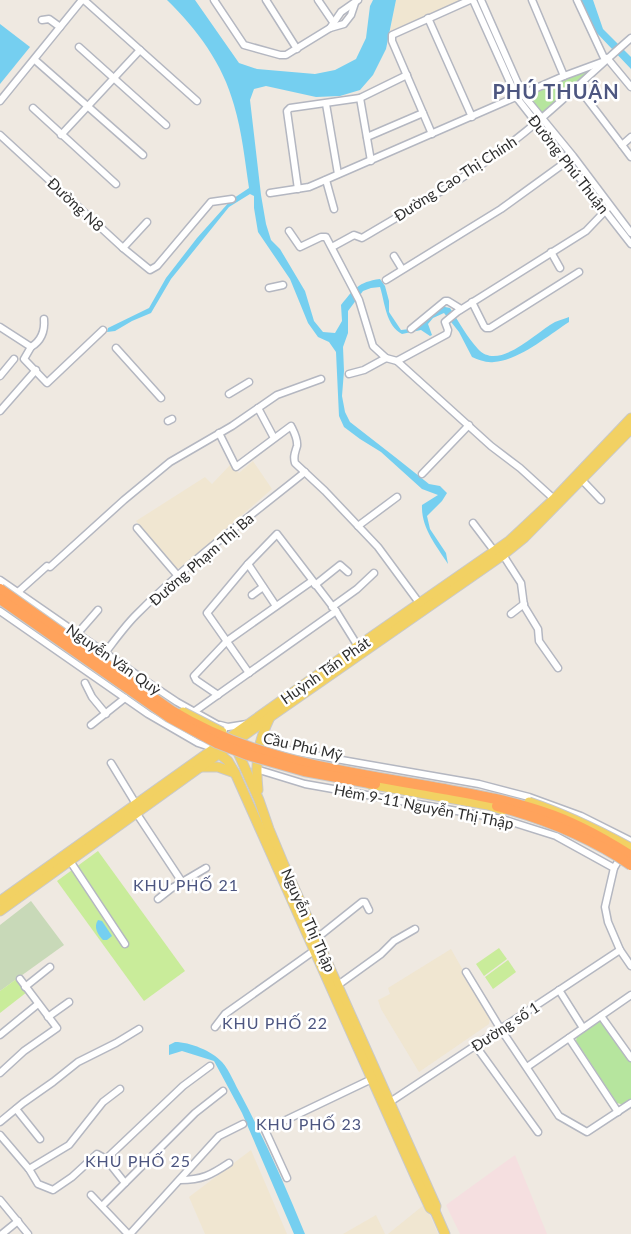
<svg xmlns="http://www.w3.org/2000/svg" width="631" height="1234" font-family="Lato,sans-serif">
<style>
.education{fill:#f0e6d1}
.medical{fill:#f5dfe0}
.green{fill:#b6e59e}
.cemetery{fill:#c8d9b8}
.pitch{fill:#c9ec9a}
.water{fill:#75cff0}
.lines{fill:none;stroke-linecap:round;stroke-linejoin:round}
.minor-casing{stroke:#b4b7c1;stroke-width:9}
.major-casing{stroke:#c9c9c9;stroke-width:11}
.minor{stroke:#fff;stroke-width:6}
.major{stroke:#f2d163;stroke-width:9}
.major-bridge-casing{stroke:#c9c9c9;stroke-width:11;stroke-linecap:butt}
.highway-bridge-casing{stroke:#c9c9c9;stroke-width:12;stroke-linecap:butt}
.major-bridge{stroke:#f2d163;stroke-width:9}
.highway-bridge{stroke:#ffa35c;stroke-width:10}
.labels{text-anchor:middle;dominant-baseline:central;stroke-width:5;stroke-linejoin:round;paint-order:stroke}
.street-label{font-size:15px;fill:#2e2e2e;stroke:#fff}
.neighbourhood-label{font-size:16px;letter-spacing:1px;fill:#4d5680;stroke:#fff}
.district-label{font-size:20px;font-weight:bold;letter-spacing:1px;fill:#4d5680;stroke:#fff}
</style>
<rect width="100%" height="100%" fill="#efe9e1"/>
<g class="education">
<polygon points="396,0 463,0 390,31"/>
<polygon points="253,461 272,489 181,568 176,568 136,521 205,477 212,484 231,464 239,473"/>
<polygon points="451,949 490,1018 489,1024 419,1072 381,1009 378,1000 390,994 388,988"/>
<polygon points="251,1150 287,1234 205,1234 189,1197"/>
<polygon points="425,1204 438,1234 388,1234"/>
<polygon points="376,1215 385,1234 343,1234"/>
</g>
<polygon class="medical" points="515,1155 547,1234 460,1234 446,1205"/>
<g class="green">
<polygon points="591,69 543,114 541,115 527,97 530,94 582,70"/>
<polygon points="598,1020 603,1021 631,1062 631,1100 624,1105 617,1103 576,1041 577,1035"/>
</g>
<polygon class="cemetery" points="31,901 64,945 0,991 0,925"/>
<g class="pitch">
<polygon points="98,851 185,971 144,1001 57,881"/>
<polygon points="499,948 507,959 484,976 476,964"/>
<polygon points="508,960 516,972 493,989 485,977"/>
<polygon points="18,978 27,992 0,1013 0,991"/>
</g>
<g class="water">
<path d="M167,0H195L239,63L257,69L315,74L335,70L356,59L366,38L370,6L373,0H396L386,49L373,75L360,90L340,96L316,97L266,86L254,89L250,100L261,195L266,224L271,240L280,249L305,291L314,321L323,332L335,333L342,321L341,305C354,289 358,282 380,279L385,286L389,301V312L401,330L410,329L440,306L450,308C459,322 467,337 478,349C499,372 536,332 555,322C559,320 565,319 569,317V322C549,335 518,361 494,362C486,363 479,360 472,357L459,332L444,313L433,318L428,324L432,335L430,336L421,330L402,334C386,326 385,303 380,287L371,288L363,291L348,311V333L343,347L344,371L342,396L345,412L350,422L395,457L429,484L440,486L447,493L442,501L427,516L430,529L446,553L448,564C436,545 421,528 422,505L438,495L422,489L381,452L360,439L344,427L339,416L336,352L329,342L318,337L308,323L290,279L258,232L254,208V196L250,194L229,207L171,279L151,313L132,321L115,331L107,332L108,328L149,308L166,278L197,238L231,200L249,188C245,161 242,132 234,105C223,64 197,29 167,0Z"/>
<polygon points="581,0 593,0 603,29 631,57 631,69 594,30"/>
<polygon points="0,24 30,47 0,84"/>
<path d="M98,920L102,921L112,936L107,940H103C98,935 93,927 98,920Z"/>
<path d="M175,1042C190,1042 212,1051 222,1062C230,1071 235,1085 241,1095C265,1140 286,1187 305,1234H294L242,1113L214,1061L182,1051L169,1055V1045Z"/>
</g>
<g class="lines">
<defs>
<g id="minor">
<polyline points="84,0 197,101"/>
<polyline points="214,0 244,45 280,55 286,55 330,28 344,24 351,15 355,3"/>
<polyline points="266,0 297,49"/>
<polyline points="318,0 333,22"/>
<polyline points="473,0 517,98 631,244"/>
<polyline points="481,0 523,95 573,156 631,233"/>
<polyline points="532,0 564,76"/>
<polyline points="577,0 605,60"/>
<polyline points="428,18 472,117"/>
<polyline points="42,20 49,19 60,27"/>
<polyline points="330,28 341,12 358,0"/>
<polyline points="79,47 166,125"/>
<polyline points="607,58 631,87"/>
<polyline points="35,60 143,155"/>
<polyline points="577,86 622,145 631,137"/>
<polyline points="360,98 371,161"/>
<polyline points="0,101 82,0"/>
<polyline points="326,104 338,174"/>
<polyline points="33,108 116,184"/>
<polyline points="432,134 392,41 392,35 470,0"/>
<polyline points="0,135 123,248 150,270 157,266 211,202 232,199"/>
<polyline points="61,135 140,50"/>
<polyline points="367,137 423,113"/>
<polyline points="622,145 631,157"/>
<polyline points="326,180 334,209"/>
<polyline points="298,189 287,111 290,108 360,98 407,75"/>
<polyline points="270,193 309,187 316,184 564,76 602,62"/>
<polyline points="289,231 300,247 321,237 326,237 359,300 373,346 386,358 397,361 491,446 520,468 554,499"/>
<path d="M332,247L354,235L362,238C407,211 453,186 495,155C544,120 586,77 631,38"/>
<polyline points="123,248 147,222"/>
<polyline points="551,252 560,268"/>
<polyline points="394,256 402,269"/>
<polyline points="386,280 501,209 570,159"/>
<polyline points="269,288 283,285"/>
<polyline points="472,302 484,326 486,328 490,328 579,272"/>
<polyline points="0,327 31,347 24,359 47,383 103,330"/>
<polyline points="411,329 445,301 448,301 461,309"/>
<path d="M31,347C41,341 45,331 44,319"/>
<polyline points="116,348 161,398"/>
<polyline points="397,361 447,334 448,330 445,322 457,312 586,231 607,209"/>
<polyline points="349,374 364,370 386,358"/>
<polyline points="0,376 14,359"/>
<polyline points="229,394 249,382"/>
<polyline points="258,408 274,438"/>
<polyline points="0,411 36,370"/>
<polyline points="168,421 172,419"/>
<path d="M219,433L236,467L291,426C294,432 298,439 297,446C295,453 293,456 295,463L325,491L378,547L420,604"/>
<polyline points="422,474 469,425"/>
<polyline points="582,480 601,500"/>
<polyline points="473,523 495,552"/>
<polyline points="358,526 397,497"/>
<polyline points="137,528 178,576"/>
<polyline points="503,555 521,583 524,606 538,629 539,641 558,668"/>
<polyline points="248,564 276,606"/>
<polyline points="0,580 150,684 177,702 218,725 224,730"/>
<polyline points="315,585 340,565 348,572"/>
<polyline points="18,592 47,566 50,567 124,500 170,462 232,426 277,395 321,379"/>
<polyline points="252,595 263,587"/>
<polyline points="332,607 357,589 374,573"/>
<polyline points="0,611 148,714 198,743 213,748"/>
<polyline points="511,614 524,604"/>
<polyline points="78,633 98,610"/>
<path d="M105,653C115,640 125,626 136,615C188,562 248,518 305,472"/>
<polyline points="249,673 207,613 248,564 277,534 336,611 359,648"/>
<polyline points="85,683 92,697 106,714"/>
<polyline points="218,695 196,680 194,676 227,641 312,581"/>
<polyline points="195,711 336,611"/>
<polyline points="91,725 125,698"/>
<polyline points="220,725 228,727 247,724"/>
<polyline points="260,742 296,752 479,784 529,797 581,816 631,841"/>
<polyline points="111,763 136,804"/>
<polyline points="256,769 305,784 502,819 556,836 614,868"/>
<polyline points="137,814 182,882"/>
<polyline points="622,855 614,868 605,907 608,922 620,950 631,966"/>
<polyline points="70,861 125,944"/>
<polyline points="158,899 172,888 206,868"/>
<polyline points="317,938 362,902 365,902 369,910"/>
<polyline points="466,972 500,1028 559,1116 587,1132 631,1103"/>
<polyline points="338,985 381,954 394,941 415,929"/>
<polyline points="25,987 50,967"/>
<polyline points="559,990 583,1028"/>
<polyline points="601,1016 631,1058"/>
<polyline points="48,1017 69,1002"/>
<polyline points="215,1027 225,1014 315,950"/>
<polyline points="0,1035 38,1004"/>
<polyline points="569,1038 618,1112"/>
<polyline points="475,1045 538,1132"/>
<polyline points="527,1067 631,995"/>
<polyline points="0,1073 24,1051 57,1028 20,979"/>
<polyline points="387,1104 620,950"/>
<polyline points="16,1109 40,1139"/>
<polyline points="0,1122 23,1103 53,1082 78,1062 116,1043 139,1029"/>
<polyline points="0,1135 29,1169 38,1184 53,1190 72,1177 97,1154 106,1159 183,1086 210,1066"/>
<polyline points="106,1159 125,1183"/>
<polyline points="29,1169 69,1145 103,1102 120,1089"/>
<polyline points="287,1178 265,1130 376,1077"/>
<path d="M180,1180C202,1180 211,1175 229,1163"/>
<polyline points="91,1195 128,1234"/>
<polyline points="0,1200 28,1234"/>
<polyline points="102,1206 195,1113 223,1091"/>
<polyline points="2,1234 18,1221"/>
<polyline points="130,1234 219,1136 243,1124"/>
</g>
<g id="major">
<polyline points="236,748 259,800 269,829 284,865 436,1206 435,1211 445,1234"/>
<polyline points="216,751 228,761 235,773 416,1178 430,1208 435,1211"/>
<polyline points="201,767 218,767 235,773"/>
<path d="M258,790C255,762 258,742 270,717"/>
<polyline points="0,901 358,646 509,541 554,499 631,418"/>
<polyline points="0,911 270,717 503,555 524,538 631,429"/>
</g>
</defs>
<use href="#minor" class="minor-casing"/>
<use href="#major" class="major-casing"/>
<use href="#minor" class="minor"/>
<use href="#major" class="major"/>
<defs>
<g id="major-bridge">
<polyline points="183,712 222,732"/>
<polyline points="369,784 488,805 503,810"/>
<path d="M529,802C565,814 598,830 631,848"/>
</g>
<g id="highway-bridge">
<path d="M0,589L172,711C255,762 350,772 444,789C477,795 511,801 543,812C574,822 603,838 631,856"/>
<polyline points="0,599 169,717 217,743 248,755 304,771 375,784"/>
<path d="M497,806C545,819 590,837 631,865"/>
</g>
</defs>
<use href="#major-bridge" class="major-bridge-casing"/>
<use href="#highway-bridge" class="highway-bridge-casing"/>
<use href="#major-bridge" class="major-bridge"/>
<use href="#highway-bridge" class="highway-bridge"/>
</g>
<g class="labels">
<g class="street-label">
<text transform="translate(569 164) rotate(52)">Đường Phú Thuận</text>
<text transform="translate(455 178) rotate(-33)">Đường Cao Thị Chính</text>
<text transform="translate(76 204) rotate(43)">Đường N8</text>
<text transform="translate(201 559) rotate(-41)">Đường Phạm Thị Ba</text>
<text transform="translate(114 659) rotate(35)">Nguyễn Văn Quỳ</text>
<text transform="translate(325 670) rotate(-35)">Huỳnh Tấn Phát</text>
<text transform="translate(303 746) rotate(13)">Cầu Phú Mỹ</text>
<text transform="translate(424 806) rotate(11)">Hẻm 9-11 Nguyễn Thị Thập</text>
<text transform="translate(309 920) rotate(66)">Nguyễn Thị Thập</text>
<text transform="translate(505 1026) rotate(-33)">Đường số 1</text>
</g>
<g class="neighbourhood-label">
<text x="186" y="884">KHU PHỐ 21</text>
<text x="275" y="1022">KHU PHỐ 22</text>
<text x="309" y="1123">KHU PHỐ 23</text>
<text x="138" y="1160">KHU PHỐ 25</text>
</g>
<g class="district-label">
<text x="556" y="91">PHÚ THUẬN</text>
</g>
</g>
</svg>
